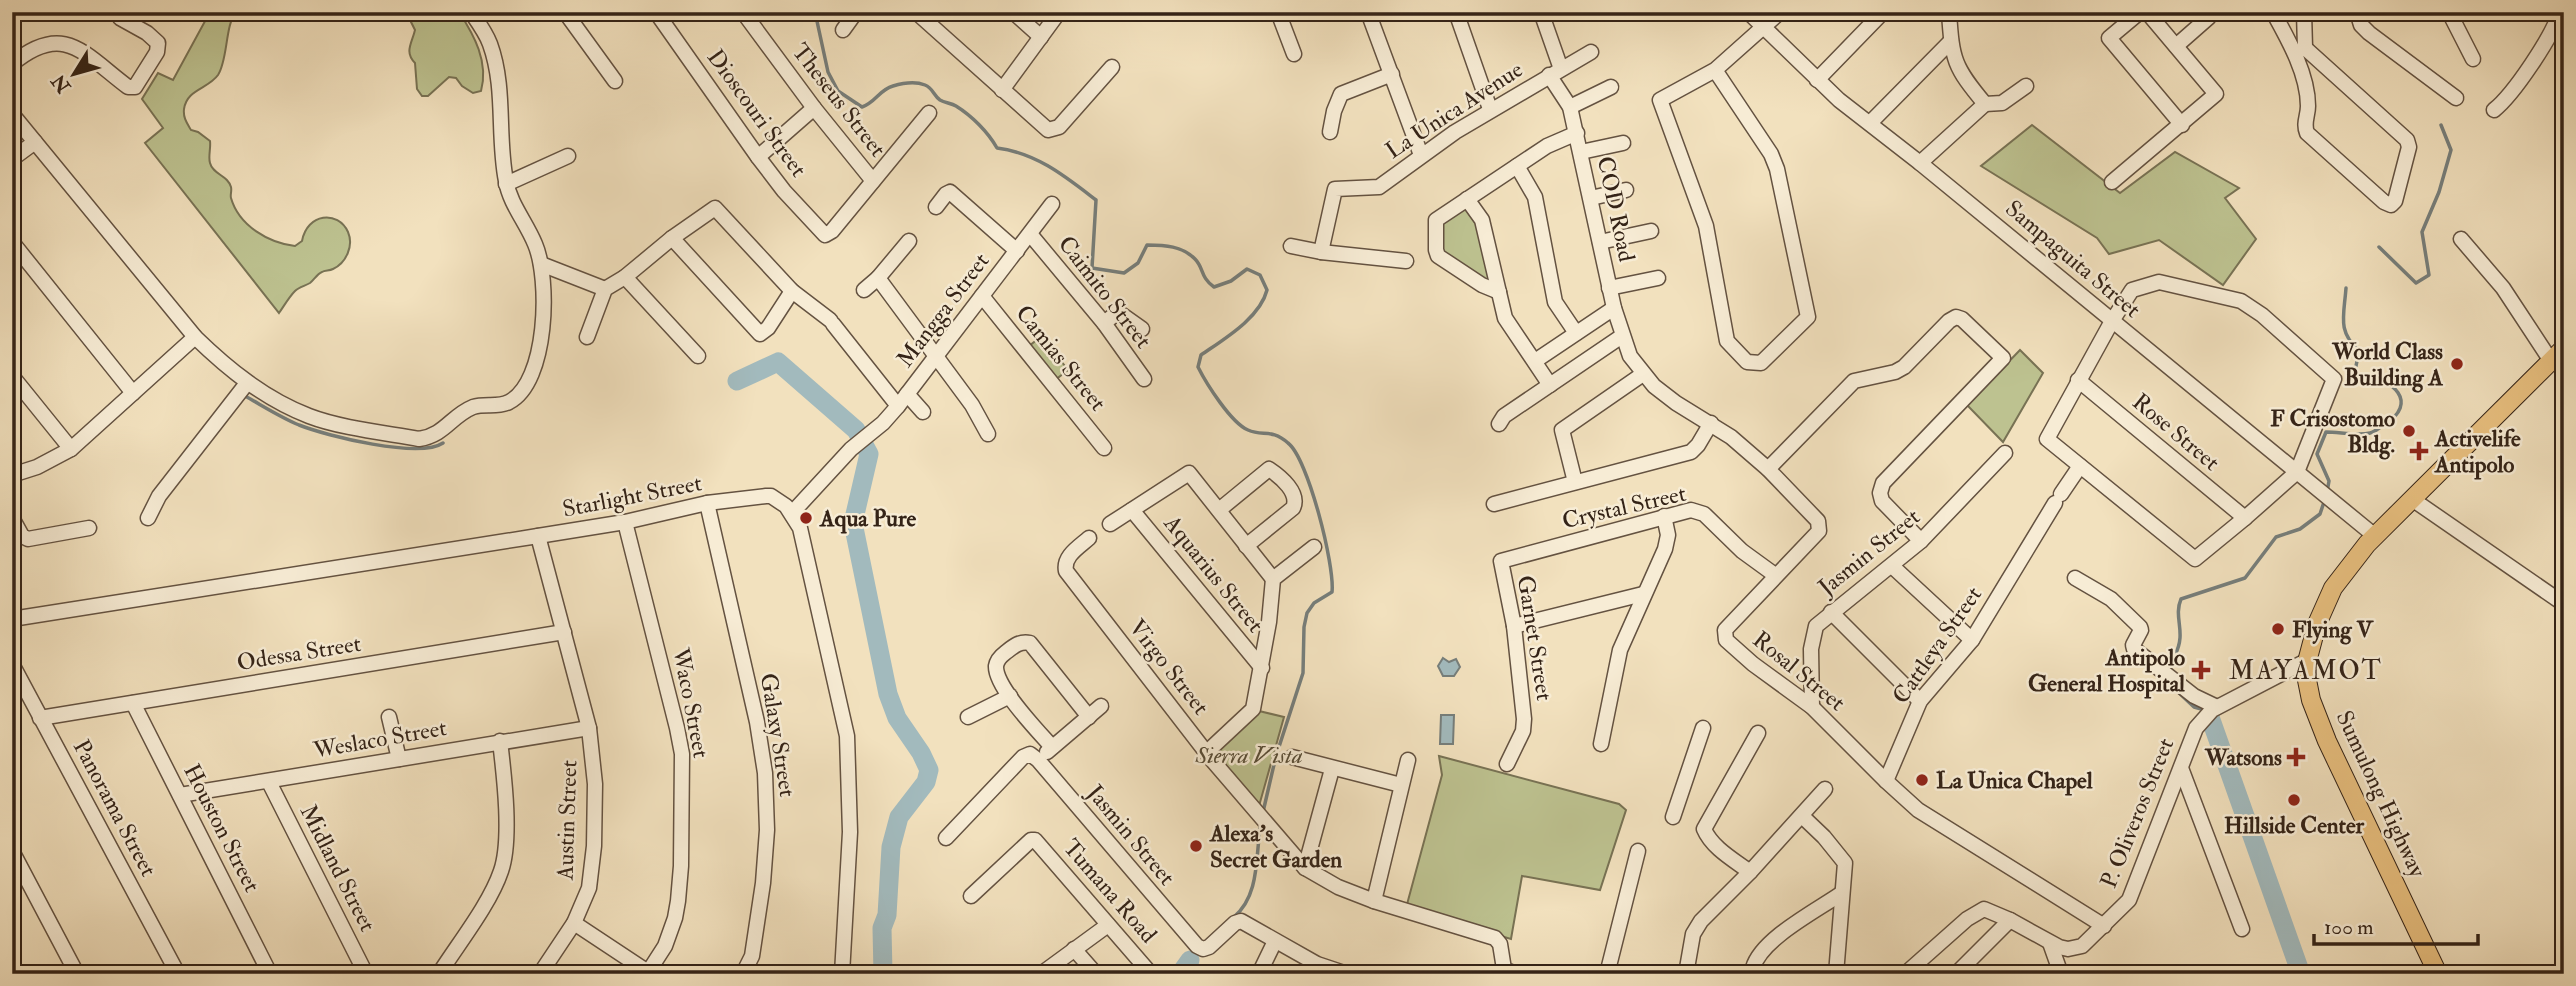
<svg xmlns="http://www.w3.org/2000/svg" width="2576" height="986" font-family="'IM FELL Double Pica',serif">
<style>
.green{fill:#bdc290;stroke:#787254;stroke-width:2}
.water{fill:#a2babd;stroke:#767e7b;stroke-width:2}
.lines{fill:none;stroke-linecap:round;stroke-linejoin:round}
.stream{stroke:#767e7b;stroke-width:3.5}
.river{stroke:#a2babd;stroke-width:19}
.minor-casing{stroke:#645241;stroke-width:17}
.major-casing{stroke:#342317;stroke-width:20}
.minor{stroke:#f7ecd5;stroke-width:14}
.major{stroke:#e9c07f;stroke-width:18}
.poi-dot{fill:#8f2418;stroke:#f7ecd5;stroke-width:2.5}
.labels{text-anchor:middle;dominant-baseline:central;stroke-width:5;stroke-linejoin:round;paint-order:stroke}
.street-label{font-size:23px;fill:#342317;stroke:#f7ecd5}
.poi-label{font-size:23px;font-weight:bold;fill:#342317;stroke:#f7ecd5;text-anchor:start}
.park-label{font-size:23px;font-style:italic;fill:#564b35;stroke:#f7ecd5}
.quarter-label{font-size:26px;letter-spacing:2px;fill:#342317;stroke:#f7ecd5}
</style>
<rect width="100%" height="100%" fill="#f2e1be"/>
<filter id="stains"><feTurbulence type="fractalNoise" baseFrequency=".00286" numOctaves="4"/><feColorMatrix values="0 0 0 0 .2 0 0 0 0 .09 0 0 0 0 .02 0 0 0 .5 -.17"/></filter>
<radialGradient id="worn" r=".72"><stop offset=".6" stop-color="#630" stop-opacity="0"/><stop offset="1" stop-color="#630" stop-opacity=".3"/></radialGradient>
<g class="green">
<path d="M210,12H236C225,25 228,60 218,75C208,89 187,89 184,109C183,118 187,123 191,130L198,132L210,141C211,148 208,157 210,163C213,175 228,175 231,187C232,191 230,195 231,198C239,226 269,243 295,246L302,241C307,213 338,210 348,232C354,246 346,263 333,269C329,271 325,270 322,272C317,274 314,280 310,283C305,286 299,287 295,291C289,297 284,306 279,313L145,143L163,128L142,99L158,73L173,80Z"/>
<path d="M397,12H459C474,35 489,62 481,91L473,93L462,86L456,78L449,77L428,96H422L417,89L415,63C404,52 412,43 415,30L410,20L402,19Z"/>
<polygon points="2032,125 2120,193 2175,152 2239,188 2225,198 2256,239 2223,285 2159,240 2109,254 2097,238 1981,166"/>
<polygon points="1465,205 1476,223 1490,281 1484,280 1440,250 1439,222"/>
<polygon points="1042,336 1068,370 1055,380 1029,346"/>
<polygon points="2020,350 2043,373 2003,442 1967,405"/>
<polygon points="1259,711 1284,717 1259,806 1214,752"/>
<polygon points="1439,756 1619,804 1626,810 1600,890 1522,876 1511,939 1406,908 1442,775"/>
</g>
<g class="water">
<polygon points="1443,658 1449,662 1456,659 1460,667 1454,676 1443,676 1438,666"/>
<polygon points="1441,715 1454,715 1453,744 1440,744"/>
</g>
<g class="lines">
<g class="stream">
<path d="M815,12L828,72L838,91L862,107C876,102 879,90 893,86C903,83 915,81 925,85C933,88 934,96 940,100C945,103 951,103 956,106C972,116 988,132 997,148C1037,153 1066,177 1096,200L1092,268L1124,273L1138,263L1147,245C1165,245 1182,246 1195,259C1204,268 1200,277 1214,287L1231,281L1247,269L1260,275L1267,290C1260,318 1224,339 1201,355L1198,367C1206,383 1231,423 1248,430C1263,437 1271,428 1288,443C1308,458 1335,566 1332,592L1314,603L1307,613L1304,627L1303,673L1276,756L1263,812"/>
<polyline points="2379,247 2416,283 2429,275 2422,232 2439,192 2451,150 2441,125"/>
<path d="M245,396C263,406 280,417 299,425C327,436 419,459 443,443"/>
<path d="M2327,492L2329,481L2317,454L2326,432C2339,432 2358,436 2370,433C2375,432 2380,427 2384,425C2420,403 2393,377 2361,377L2355,371L2359,351C2337,331 2344,316 2346,288"/>
<path d="M2153,658L2175,655C2187,632 2173,618 2181,599L2245,578L2276,537L2300,529L2320,514L2325,499"/>
<polyline points="2177,691 2194,707 2205,710"/>
<path d="M1234,917C1261,894 1255,854 1261,823"/>
<polyline points="1190,960 1198,950"/>
</g>
<g class="river">
<polyline points="737,381 778,362 856,430 869,454 853,523 888,694 897,718 921,753 929,770 926,782 899,817 891,847 887,915 882,928 883,974"/>
<polyline points="2211,720 2301,974"/>
<polyline points="1180,974 1190,960"/>
</g>
<defs>
<g id="minor">
<polyline points="565,12 615,81"/>
<polyline points="656,12 758,157 784,191 825,235 832,231 929,113"/>
<polyline points="743,12 814,108 873,181"/>
<polyline points="916,12 1048,130 1059,127 1112,67"/>
<polyline points="1013,12 1041,37"/>
<polyline points="1278,12 1294,54"/>
<polyline points="1368,12 1421,155"/>
<polyline points="1456,12 1490,109"/>
<polyline points="1541,12 1561,69"/>
<polyline points="1748,12 1839,100 1920,163 2375,536"/>
<path d="M1949,12C1952,60 1954,67 1985,104"/>
<polyline points="2140,12 2109,38 2182,125"/>
<path d="M2273,12C2288,39 2308,74 2308,106C2308,116 2303,123 2307,133L2384,202L2391,205L2395,201L2409,147L2407,140L2305,48"/>
<polyline points="2304,12 2305,48"/>
<polyline points="2357,12 2361,25 2369,33 2456,98"/>
<polyline points="2449,12 2473,59"/>
<polyline points="12,14 15,12"/>
<polyline points="843,30 856,12"/>
<polyline points="2176,46 2209,17"/>
<path d="M12,64C64,21 84,54 128,87H135L157,52L158,43L147,33L120,18"/>
<polyline points="1715,70 1771,154 1777,169 1808,317 1761,363 1747,362 1727,341 1706,226 1660,100 1715,70 1780,12"/>
<polyline points="1549,75 1570,107 1614,308 1630,356 1654,386 1676,403 1731,437 1768,469 1818,521 1819,531 1725,630 1726,640 1753,664 1812,707 1886,781 1918,810 2104,926"/>
<polyline points="1817,80 1883,12"/>
<polyline points="1002,90 1059,12"/>
<polyline points="1985,104 2002,103 2026,86"/>
<polyline points="1570,107 1611,87"/>
<path d="M2494,110C2514,94 2552,37 2560,12"/>
<path d="M12,114L195,337C229,370 265,399 309,416C340,428 386,433 419,439C445,435 451,416 473,407C485,403 498,408 509,402C548,382 550,279 535,244C526,222 510,204 506,181C497,136 506,88 490,44C486,33 478,22 471,12"/>
<polyline points="1870,123 1951,41"/>
<polyline points="1330,132 1334,111 1341,94 1392,74"/>
<polyline points="1581,152 1623,143"/>
<polyline points="758,157 814,108"/>
<polyline points="12,159 35,142"/>
<polyline points="1920,163 1985,104"/>
<polyline points="1517,166 1535,197 1555,302 1576,333"/>
<polyline points="2112,182 2216,94 2147,12"/>
<polyline points="506,184 568,156"/>
<polyline points="1591,198 1626,190"/>
<polyline points="1467,199 1482,220 1505,318 1550,385"/>
<polyline points="936,207 946,194 950,192 1017,251"/>
<polyline points="1030,234 1104,323 1144,379"/>
<polyline points="672,238 760,334 768,328 792,291"/>
<polyline points="2461,239 2503,288 2551,361"/>
<polyline points="12,242 133,393"/>
<polyline points="1600,242 1651,231"/>
<polyline points="1291,246 1321,252 1406,261"/>
<polyline points="1321,252 1335,189 1379,187 1455,132 1591,52"/>
<polyline points="541,264 605,289"/>
<polyline points="625,277 698,356"/>
<polyline points="878,278 909,241"/>
<polygon points="2159,282 2241,301 2262,315 2334,379 2297,472 2245,518 2195,559 2047,439 2112,321 2132,290"/>
<polyline points="1609,288 1658,278"/>
<polyline points="864,290 878,278 972,405 988,434"/>
<polyline points="1499,292 1482,285 1438,256 1436,250 1436,220 1547,146 1577,133"/>
<polyline points="982,296 1104,448"/>
<polyline points="1104,323 1118,312 1142,329"/>
<polyline points="833,324 898,406"/>
<polyline points="587,337 605,289 625,277 672,238 715,208 792,291 830,320"/>
<polyline points="1535,361 1614,308"/>
<polyline points="12,376 71,449"/>
<polyline points="2078,380 2245,518"/>
<polyline points="907,394 923,412"/>
<polyline points="1499,424 1504,416 1622,336"/>
<polyline points="1768,469 1854,381 1895,372 1904,367 1949,321 1956,317 1962,319 2003,358 1883,483 1880,493 1882,501 1921,541"/>
<polyline points="12,475 37,467 71,449 195,337"/>
<polyline points="1575,482 1562,430 1643,374"/>
<polyline points="2061,494 2080,466"/>
<polyline points="2412,499 2564,604"/>
<polyline points="707,503 757,722 765,773 767,830 763,883 752,956 743,974"/>
<polyline points="1494,504 1691,452 1698,445 1711,423"/>
<polyline points="1132,510 1262,668"/>
<path d="M1219,510L1269,469C1281,477 1300,493 1293,508L1246,546"/>
<polyline points="792,513 851,449 883,423 898,406 1052,204"/>
<polyline points="12,518 22,536 28,539 89,528"/>
<polyline points="148,518 159,496 247,383"/>
<polyline points="625,522 677,728 682,754 681,866 678,901 675,918 665,946 647,974"/>
<polyline points="1110,524 1189,473 1273,579"/>
<polyline points="538,536 589,728 595,784 594,846 589,888 574,923 540,974"/>
<path d="M1089,538C1079,547 1063,556 1066,571L1212,760L1305,868L1338,887L1374,901L1495,938L1500,944L1504,969L1516,974"/>
<polyline points="1892,566 1972,640"/>
<polyline points="2075,578 2111,599 2140,627 2141,630 2133,645 2134,649 2194,696 2217,707"/>
<polyline points="1831,612 1920,701"/>
<polyline points="12,619 538,536 625,522 707,503 766,496 771,496 786,506 800,528 847,736 850,832 842,974"/>
<polyline points="1514,626 1643,594"/>
<polyline points="12,664 178,974"/>
<polyline points="133,703 270,974"/>
<polyline points="1812,707 1811,649 1816,626 1921,541 2005,453"/>
<polyline points="389,717 399,759"/>
<polyline points="968,717 1010,696"/>
<polyline points="40,718 564,632"/>
<polyline points="1601,744 1620,650 1665,549 1668,535 1664,516"/>
<path d="M1052,747C1038,731 995,687 996,666C997,660 1001,656 1005,653C1014,646 1019,641 1030,643L1089,717"/>
<polyline points="1047,752 1101,706"/>
<polyline points="1207,752 1253,709 1269,622 1273,579 1314,547"/>
<polyline points="1292,757 1401,785"/>
<polyline points="1507,764 1523,731 1524,719 1514,626 1501,561 1691,510 1704,514 1742,551 1775,575"/>
<polyline points="2181,768 2242,929"/>
<polyline points="1886,781 1920,701 1972,640 2055,503"/>
<polyline points="269,782 366,974"/>
<polyline points="180,795 589,728"/>
<polyline points="1802,816 1824,837 1845,863 1836,974"/>
<polyline points="1673,817 1703,728"/>
<polyline points="946,838 1023,757 1030,754 1038,760 1197,946 1203,949 1209,947 1235,923 1241,921 1317,964 1347,974"/>
<polyline points="12,851 77,974"/>
<polyline points="1305,868 1332,769"/>
<path d="M1750,872C1734,860 1712,848 1704,829L1758,733"/>
<polyline points="971,896 1031,840 1035,840 1151,974"/>
<polyline points="1374,901 1408,760"/>
<polyline points="574,923 648,972"/>
<polyline points="2050,943 2061,974"/>
<polyline points="1074,949 1096,974"/>
<path d="M1753,968C1761,939 1816,911 1842,893"/>
<path d="M439,974C458,944 490,904 501,871C512,839 504,775 500,741"/>
<polyline points="1041,974 1108,925"/>
<polyline points="1259,974 1275,941"/>
<polyline points="1607,974 1638,851"/>
<polyline points="1686,974 1693,934 1701,921 1750,872 1825,789"/>
<polyline points="1905,974 1967,919 1984,909 2010,920 2059,947 2068,949 2082,946 2129,900 2196,728 2212,710 2308,660"/>
<polyline points="1956,974 2010,920"/>
</g>
<polyline id="major" points="2438,974 2327,741 2311,700 2307,680 2308,658 2317,624 2333,588 2367,544 2564,348"/>
</defs>
<use href="#minor" class="minor-casing"/>
<use href="#major" class="major-casing"/>
<use href="#minor" class="minor"/>
<use href="#major" class="major"/>
</g>
<g class="poi-dot">
<circle cx="2457" cy="364" r="7"/>
<circle cx="2409" cy="431" r="7"/>
<path d="M2415.5 440.5h7v7h7v7h-7v7h-7v-7h-7v-7h7z"/>
<circle cx="806" cy="518" r="7"/>
<circle cx="2278" cy="629" r="7"/>
<path d="M2197.5 659.5h7v7h7v7h-7v7h-7v-7h-7v-7h7z"/>
<path d="M2292.5 746.5h7v7h7v7h-7v7h-7v-7h-7v-7h7z"/>
<circle cx="1922" cy="780" r="7"/>
<circle cx="2294" cy="800" r="7"/>
<circle cx="1196" cy="846" r="7"/>
</g>
<g class="labels">
<g class="street-label">
<text transform="translate(839 100) rotate(52)">Theseus Street</text>
<text transform="translate(1454 110) rotate(-33)">La Unica Avenue</text>
<text transform="translate(757 113) rotate(54)">Dioscouri Street</text>
<text transform="translate(1616 209) rotate(78)">COD Road</text>
<text transform="translate(2073 259) rotate(40)">Sampaguita Street</text>
<text transform="translate(1105 292) rotate(52)">Caimito Street</text>
<text transform="translate(943 310) rotate(-53)">Mangga Street</text>
<text transform="translate(1061 358) rotate(51)">Camias Street</text>
<text transform="translate(2176 432) rotate(40)">Rose Street</text>
<text transform="translate(632 496) rotate(-11)">Starlight Street</text>
<text transform="translate(1624 507) rotate(-13)">Crystal Street</text>
<text transform="translate(1869 552) rotate(-39)">Jasmin Street</text>
<text transform="translate(1214 574) rotate(51)">Aquarius Street</text>
<text transform="translate(1535 638) rotate(81)">Garnet Street</text>
<text transform="translate(1937 645) rotate(-55)">Cattleya Street</text>
<text transform="translate(299 653) rotate(-9)">Odessa Street</text>
<text transform="translate(1169 667) rotate(52)">Virgo Street</text>
<text transform="translate(1799 671) rotate(39)">Rosal Street</text>
<text transform="translate(691 703) rotate(79)">Waco Street</text>
<text transform="translate(778 735) rotate(81)">Galaxy Street</text>
<text transform="translate(380 739) rotate(-10)">Weslaco Street</text>
<text transform="translate(2381 794) rotate(65)">Sumulong Highway</text>
<text transform="translate(115 808) rotate(62)">Panorama Street</text>
<text transform="translate(2137 813) rotate(-68)">P. Oliveros Street</text>
<text transform="translate(567 820) rotate(-88)">Austin Street</text>
<text transform="translate(222 828) rotate(63)">Houston Street</text>
<text transform="translate(1131 835) rotate(50)">Jasmin Street</text>
<text transform="translate(338 868) rotate(63)">Midland Street</text>
<text transform="translate(1110 891) rotate(49)">Tumana Road</text>
</g>
<g class="poi-label">
<text x="2443" y="351" text-anchor="end">World Class<tspan x="2443" dy="26">Building A</tspan></text>
<text x="2395" y="418" text-anchor="end">F Crisostomo<tspan x="2395" dy="26">Bldg.</tspan></text>
<text x="2435" y="438">Activelife<tspan x="2435" dy="26">Antipolo</tspan></text>
<text x="820" y="518">Aqua Pure</text>
<text x="2292" y="629">Flying V</text>
<text x="2185" y="657" text-anchor="end">Antipolo<tspan x="2185" dy="26">General Hospital</tspan></text>
<text x="2282" y="757" text-anchor="end">Watsons</text>
<text x="1936" y="780">La Unica Chapel</text>
<text x="2294" y="825" text-anchor="middle">Hillside Center</text>
<text x="1210" y="833">Alexa's<tspan x="1210" dy="26">Secret Garden</tspan></text>
</g>
<g class="park-label">
<text x="1249" y="755">Sierra Vista</text>
</g>
<g class="quarter-label">
<text x="2306" y="671">MAYAMOT</text>
</g>
</g>
<rect width="2576" height="986" fill="none" stroke="#f2e1be" stroke-width="42"/>
<rect x="14" y="14" width="2548" height="958" fill="none" stroke="#342317" stroke-width="3.5"/>
<rect x="21" y="21" width="2534" height="944" fill="none" stroke="#342317" stroke-width="2"/>
<g transform="translate(74 74) rotate(233)" stroke="#f7ecd5" stroke-width="5" paint-order="stroke">
<path d="M0-5L12 26L0 18L-12 26Z" fill="#342317"/>
<text y="-10" font-size="19" font-weight="bold" text-anchor="middle" fill="#342317">N</text>
</g>
<path d="M2314 934v10h164v-10" fill="none" stroke="#342317" stroke-width="3.5"/>
<text x="2324" y="934" font-size="21" fill="#342317" stroke="#f7ecd5" stroke-width="5" paint-order="stroke">100 m</text>
<rect width="100%" height="100%" filter="url(#stains)"/>
<rect width="100%" height="100%" fill="url(#worn)"/>
</svg>
